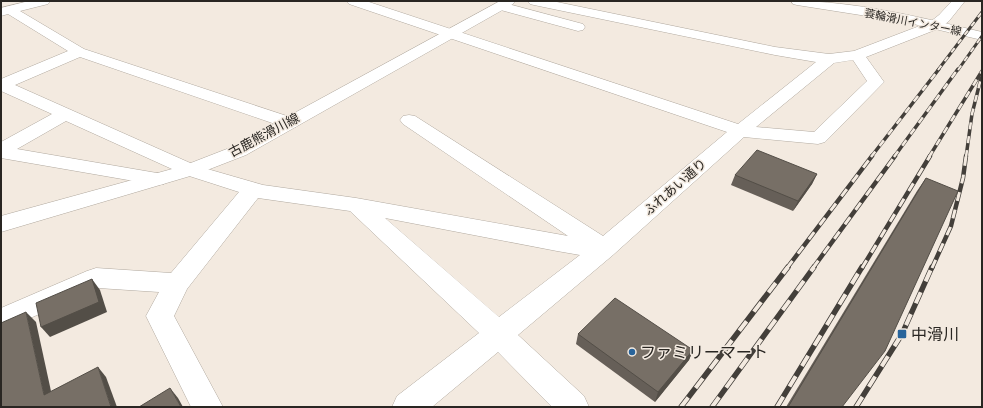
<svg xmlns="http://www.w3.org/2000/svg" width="983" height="408" font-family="Merriweather,'Noto Sans JP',serif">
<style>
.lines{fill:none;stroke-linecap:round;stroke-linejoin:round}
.minor-casing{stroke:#b1a99f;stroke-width:1}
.major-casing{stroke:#b1a99f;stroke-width:1}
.minor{fill:#fff;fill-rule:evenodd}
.major{fill:#fff;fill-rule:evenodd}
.rail-far3-casing{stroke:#433f3a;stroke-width:3}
.rail-far2-casing{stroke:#433f3a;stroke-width:3.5}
.rail-far1-casing{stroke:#433f3a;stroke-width:4.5}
.rail-casing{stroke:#433f3a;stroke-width:5.5}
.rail-far3{stroke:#f3eae0;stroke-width:2;stroke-dasharray:5.5;stroke-linecap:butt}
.rail-far2{stroke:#f3eae0;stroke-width:2.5;stroke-dasharray:7;stroke-linecap:butt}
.rail-far1{stroke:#f3eae0;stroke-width:3;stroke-dasharray:9;stroke-linecap:butt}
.rail{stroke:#f3eae0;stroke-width:4;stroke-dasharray:12;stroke-linecap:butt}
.wall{fill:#665f58}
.shaded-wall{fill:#534e47}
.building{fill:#776f66;stroke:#534e47}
.poi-dot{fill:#28649b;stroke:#f3eae0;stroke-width:1.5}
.labels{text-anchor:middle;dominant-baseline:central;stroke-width:3;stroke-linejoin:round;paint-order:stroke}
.far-street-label{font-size:11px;fill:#292622;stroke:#f3eae0}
.street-label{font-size:13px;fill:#292622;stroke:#f3eae0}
.near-poi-label{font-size:16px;fill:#292622;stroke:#f3eae0;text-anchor:start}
</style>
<rect width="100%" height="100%" fill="#f3eae0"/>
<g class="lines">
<defs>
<g id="minor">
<path d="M29,1H50L48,4L20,11L84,49L296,119L299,123L296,127L290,128L284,127L80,57L15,85L197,166L263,185L356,198L568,236L403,124L400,120L403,116L409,115L415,116L603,236L727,132L349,4L347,1H366L738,124L816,62L775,55L534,5L530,4L528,1H552L775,47L829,54L854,51L930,22L939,15L952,1H965L949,21L940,28L866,57L884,82L825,142L818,144L744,137L613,255L518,335L584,396L589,407H552L498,352L432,407H392L397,396L479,333L350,211L258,198L187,289L174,316L223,407H191L146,316L159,292L98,288L1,331V308L87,271L96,268L171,273L239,192L183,174L66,121L17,149L157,173L164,174L167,179L164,184L157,185L1,158V142L52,114L1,91V79L68,51L8,14L1,16V8ZM853,60L867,81L814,132L756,127L834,63ZM385,218L557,251L580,255L499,317Z"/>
<polygon points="501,2 583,24 585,27 583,30 578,31 497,9 495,6 497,3"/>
</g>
<g id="major">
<polygon points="500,1 515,1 513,4 246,155 197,174 1,232 1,216 183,166 232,147"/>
<path d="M791,1C856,1 919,17 982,32V40L905,22L797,5L793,4Z"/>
</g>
</defs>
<use href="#minor" class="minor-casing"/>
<use href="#major" class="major-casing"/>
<use href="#minor" class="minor"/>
<use href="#major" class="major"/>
<defs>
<g id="rail-far3">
<polyline points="938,70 982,12"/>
<polyline points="958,70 982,36"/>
</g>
<g id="rail-far2">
<polyline points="871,157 939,69"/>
<polyline points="894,157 958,69"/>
<polyline points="929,157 982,71"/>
<polyline points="966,157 972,114 981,78"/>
</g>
<g id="rail-far1">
<polyline points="787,268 872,156"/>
<polyline points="813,268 895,156"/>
<polyline points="862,268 930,156"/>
<polyline points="932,268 951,226 963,178 966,156"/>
</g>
<g id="rail">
<polyline points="681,407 788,267"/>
<polyline points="712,407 814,267"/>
<polyline points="777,407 862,267"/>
<polyline points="856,407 902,334 932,267"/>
</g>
</defs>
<use href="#rail-far3" class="rail-far3-casing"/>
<use href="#rail-far2" class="rail-far2-casing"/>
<use href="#rail-far1" class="rail-far1-casing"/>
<use href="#rail" class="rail-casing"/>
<use href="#rail-far3" class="rail-far3"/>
<use href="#rail-far2" class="rail-far2"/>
<use href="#rail-far1" class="rail-far1"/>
<use href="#rail" class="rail"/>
</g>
<g class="wall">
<polygon points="817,174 812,184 793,211 731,185 735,175"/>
<polygon points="926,178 842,407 786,407 917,191"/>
<polygon points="578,334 693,350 689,360 655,402 576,344"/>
</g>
<g class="shaded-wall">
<polygon points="817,174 812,184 793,211 798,201"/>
<polygon points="92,279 100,290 107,312 50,337 41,327"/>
<polygon points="26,312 36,322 54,405 44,395"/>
<polygon points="693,350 689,360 655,402 658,392"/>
<polygon points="98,367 106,377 117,407 111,407"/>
<polygon points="170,388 178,398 183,407 181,407"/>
</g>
<g class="building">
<polygon points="757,150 817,174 798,201 735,175"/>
<polygon points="926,178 958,191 885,351 842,407 788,407"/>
<polygon points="92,279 99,302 41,327 36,303"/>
<polygon points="615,298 693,350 658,392 578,334"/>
<polygon points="26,312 44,395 98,367 111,407 1,407 1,323"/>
<polygon points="170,388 181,407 139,407"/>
</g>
<g class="poi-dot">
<rect x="897" y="329" width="10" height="10" rx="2"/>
<circle cx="632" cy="352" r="4"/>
</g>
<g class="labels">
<g class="far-street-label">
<text transform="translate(913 22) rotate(11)">蓑輪滑川インター線</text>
</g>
<g class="street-label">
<text transform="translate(264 135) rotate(-28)">古鹿熊滑川線</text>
<text transform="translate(675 187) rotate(-41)">ふれあい通り</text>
</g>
<g class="near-poi-label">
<text x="911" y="334">中滑川</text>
<text x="640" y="352">ファミリーマート</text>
</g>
</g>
<rect width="983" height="408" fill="none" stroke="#292622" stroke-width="4"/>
</svg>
